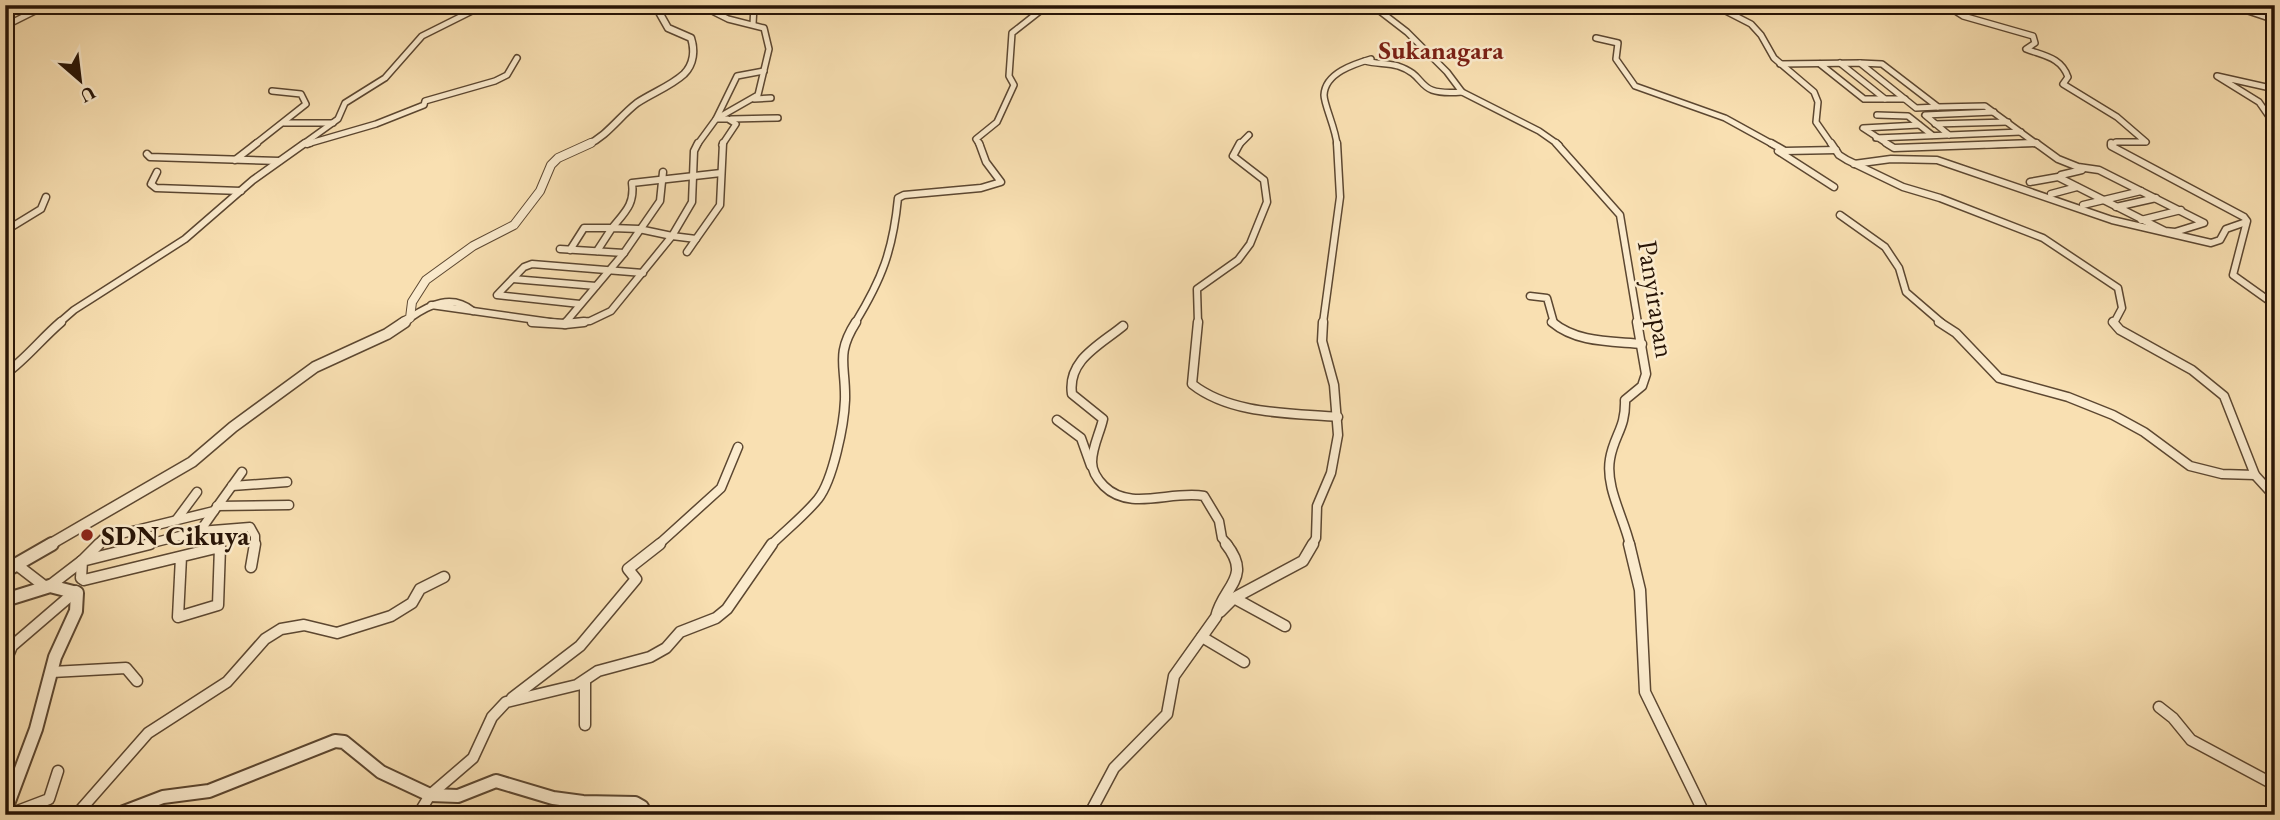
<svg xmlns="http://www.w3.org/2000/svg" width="2280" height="820" font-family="'EB Garamond',serif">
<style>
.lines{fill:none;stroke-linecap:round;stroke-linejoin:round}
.minor-far3-casing{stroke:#5c4731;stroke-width:8}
.minor-far2-casing{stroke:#5c4731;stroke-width:9}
.minor-far1-casing{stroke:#5c4731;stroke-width:11}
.minor-casing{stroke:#5c4731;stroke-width:13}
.tertiary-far3-casing{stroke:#5c4731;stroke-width:9}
.tertiary-far2-casing{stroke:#5c4731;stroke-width:10}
.tertiary-far1-casing{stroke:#5c4731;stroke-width:13}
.tertiary-casing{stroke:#5c4731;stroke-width:16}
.minor-far3{stroke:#fbebcd;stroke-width:5}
.minor-far2{stroke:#fbebcd;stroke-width:6}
.minor-far1{stroke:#fbebcd;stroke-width:8}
.minor{stroke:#fbebcd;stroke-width:10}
.tertiary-far3{stroke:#fbebcd;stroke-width:6}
.tertiary-far2{stroke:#fbebcd;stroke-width:8}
.tertiary-far1{stroke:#fbebcd;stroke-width:10}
.tertiary{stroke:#fbebcd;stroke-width:12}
.poi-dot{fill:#8f2418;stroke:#fbebcd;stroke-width:2.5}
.labels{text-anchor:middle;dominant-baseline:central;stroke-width:5;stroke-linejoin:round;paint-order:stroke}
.far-quarter-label{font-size:26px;font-weight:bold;fill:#7a1f14;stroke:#fbebcd}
.street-label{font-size:28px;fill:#271406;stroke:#fbebcd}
.poi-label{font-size:28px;font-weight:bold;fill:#271406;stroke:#fbebcd;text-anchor:start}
</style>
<rect width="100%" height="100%" fill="#f9e0b2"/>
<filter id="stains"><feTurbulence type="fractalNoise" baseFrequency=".00286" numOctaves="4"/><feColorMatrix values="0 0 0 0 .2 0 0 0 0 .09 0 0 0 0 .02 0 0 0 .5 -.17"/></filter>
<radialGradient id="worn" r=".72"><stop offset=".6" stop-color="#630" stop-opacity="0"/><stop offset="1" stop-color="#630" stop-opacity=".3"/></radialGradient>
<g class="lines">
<defs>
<g id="minor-far3">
<polyline points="1372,5 1407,32 1447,72 1462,92 1539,131 1559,145"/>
<polyline points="1714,5 1751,24 1761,35 1774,58 1814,92 1818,102 1816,122 1832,145"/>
<path d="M1952,5V9L1963,16L2033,36L2035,43L2026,49C2044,56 2061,57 2068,77L2063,84L2117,117L2146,142H2116L2111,145"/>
<polyline points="1963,5 1988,8"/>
<polyline points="2230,5 2275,20"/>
<polyline points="753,24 754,6"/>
<polyline points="5,26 47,5"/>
<polyline points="1596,38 1618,43 1616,59 1635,86 1725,118 1774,145"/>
<path d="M1365,61C1376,64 1388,63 1398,66C1431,77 1412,96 1462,92"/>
<polyline points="1840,63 1885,99 1905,99"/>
<polyline points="1860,63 1882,64 1938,107 1985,106 2038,145"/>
<polyline points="1780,64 1860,63 1916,108 1938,107"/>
<polyline points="1820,64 1864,99 1885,99"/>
<polyline points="2275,89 2217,76 2259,102 2275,125"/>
<polyline points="754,99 771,98"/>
<polyline points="1877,115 1908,116 1932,135"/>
<polyline points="731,119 778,118"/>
<polyline points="284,123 333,123"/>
<polyline points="1935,124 2008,122"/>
<polyline points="1949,135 1925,115 1994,112"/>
<polyline points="1876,138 2021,132"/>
<polyline points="307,144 376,124 424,105 425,101 495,81 507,75 517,58"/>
<polyline points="254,145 306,104 301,94 272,91"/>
<polyline points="302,145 338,119 345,103 385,78 422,36 484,5"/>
<polyline points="697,145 716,119 758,95 769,49 764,28 728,19 714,12"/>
<polyline points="722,145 736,124 728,119 716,119 737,76 764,71"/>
<polyline points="980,145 976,139 997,122 1014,85 1009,76 1012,33 1040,11 1040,5"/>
<polyline points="1239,145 1249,135"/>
<path d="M1337,145C1336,129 1324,105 1324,95C1325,73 1354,64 1371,59"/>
<polyline points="1889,145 1863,128 1919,125"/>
<polyline points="1986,145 2037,143"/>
</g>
<g id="minor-far2">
<polyline points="1556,143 1620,215 1638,323"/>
<polyline points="1771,143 1785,151 1836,150"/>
<polyline points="1831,143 1839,155 1847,160 1903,187 1940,198 2043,238 2118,288 2122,308 2114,323"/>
<polyline points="1886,143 1894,148 2036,143"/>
<polyline points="2111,143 2111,146 2244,217 2247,221 2233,275 2275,305"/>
<polyline points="307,144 310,143"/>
<polyline points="1778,151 1834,187"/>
<polyline points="147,154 150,157 279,161"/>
<polyline points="235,160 257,143"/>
<polyline points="1854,164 1891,159 1937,160 2112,220 2211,243 2220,240 2226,229 2246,222"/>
<polyline points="157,172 151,184 156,188 241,191"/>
<polyline points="2061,175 2082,170"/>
<polyline points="2030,182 2058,177 2165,231 2175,232 2204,223 2099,170 2078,167 2058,159 2036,143"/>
<polyline points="2051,194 2077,187"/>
<polyline points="2083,205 2141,191"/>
<polyline points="2116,207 2156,198"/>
<polyline points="1840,215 1885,247 1899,268 1906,292 1942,323"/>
<polyline points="2141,220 2181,210"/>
<polyline points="5,231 41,209 46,197"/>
<polyline points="560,249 624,253"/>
<path d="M570,250L584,228H612C625,212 635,204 632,183L721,173"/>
<polyline points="597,251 612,228 639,229 672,236 692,202 694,151 698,143"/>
<polyline points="687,252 696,239"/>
<polyline points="513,279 596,286"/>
<polyline points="1530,296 1547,298 1554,323"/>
<polyline points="580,304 497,295 524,267 532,264 643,273"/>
<polyline points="431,305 557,323"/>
<path d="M410,318C430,304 452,294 473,311"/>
<polyline points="59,323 74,310 185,239 253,180 305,143"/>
<polyline points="565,323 624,253 660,201 663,172"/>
<polyline points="569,323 590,321 611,311 672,236 696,239 720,205 723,143"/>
<path d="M855,323C882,279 893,250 898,198L904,195L981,188L1001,182L986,162L979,143"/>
<polyline points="1198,323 1197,289 1238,260 1250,244 1267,202 1264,180 1233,156 1240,143"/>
<polyline points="1323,323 1340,197 1337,143"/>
</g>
<g id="minor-far1">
<polyline points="532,322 565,324 584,322"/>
<path d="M1198,322L1192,384C1231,415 1291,413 1338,417"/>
<path d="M1552,322C1577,343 1611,341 1642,344"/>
<polyline points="1939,322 1956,333 1999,378 2068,397 2113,415 2144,432 2190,466 2222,474 2255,475"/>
<polyline points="2113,322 2120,330 2192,370 2224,396 2255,475 2275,497"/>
<polyline points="565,324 567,322"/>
<path d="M1123,326C1100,345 1067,360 1072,394L1103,419C1100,433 1092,447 1092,462C1092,471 1097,479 1104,486C1130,512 1171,490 1204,496L1219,521L1222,538L1228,545"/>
<path d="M5,374C26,359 41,339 61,322"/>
<polyline points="1057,420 1081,438 1091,466"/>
<polyline points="232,486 287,482"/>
<polyline points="217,506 289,505"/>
<polyline points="177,519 197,492"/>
<polyline points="200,531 250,527 255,536 255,545"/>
<polyline points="97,545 104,538 214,511 242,472"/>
<polyline points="144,545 200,531 214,511"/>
<polyline points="658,545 721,488 738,447"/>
<path d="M771,545C786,530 804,516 818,499C833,480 844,425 845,400C846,365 835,355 856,322"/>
<polyline points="1312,545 1316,538 1317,506 1331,473 1338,435 1334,385 1322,341 1323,322"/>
<path d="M1630,545C1624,518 1605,487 1610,459C1614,435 1626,428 1625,400L1642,386L1646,374L1637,322"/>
</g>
<g id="minor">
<polyline points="150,544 82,561 81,578 84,580 220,547 218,605 178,617 181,557"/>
<polyline points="1629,544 1640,590 1645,692 1705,815"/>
<polyline points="17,565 43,585"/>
<polyline points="251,567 255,544"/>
<polyline points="52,584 82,561 99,544"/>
<polyline points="1234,598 1285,626"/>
<polyline points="1220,612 1234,598 1303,561 1313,544"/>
<polyline points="1202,637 1244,662"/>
<polyline points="5,663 12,646 76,591"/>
<polyline points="52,672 126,668 137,681"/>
<polyline points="585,681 585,725"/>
<polyline points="512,698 580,646 636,579 628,569 660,544"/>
<polyline points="2159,707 2173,718 2191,740 2275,785"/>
<polyline points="7,815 49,799 58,771"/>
<polyline points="76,815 148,733 227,682 265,639 281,629 304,625 337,633 391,616 412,603 420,589 444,577"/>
<polyline points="418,815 430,795 473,758 492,717 506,702 577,685 598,671 650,657 666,648 680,632 716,618 727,609 772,544"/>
<path d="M1089,815L1114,768L1167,714L1174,676L1216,617C1223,586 1253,578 1226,544"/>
</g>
<path id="tertiary-far3" d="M587,145C607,136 619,117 637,103C652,93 671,86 684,74C694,64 695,50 691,38L668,28L655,5"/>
<polyline id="tertiary-far2" points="402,323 410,318 412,302 426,280 473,246 514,225 540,191 551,165 558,158 591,143"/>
<polyline id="tertiary-far1" points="49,545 192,462 233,427 315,367 387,334 405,322"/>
<g id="tertiary">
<polyline points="5,571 52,544"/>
<polyline points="5,600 50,586 77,593 76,611 55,657 36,729 5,812"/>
<polyline points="116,815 163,797 209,791 335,741 344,742 381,772 430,795 458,796 496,781 553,798 583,802 635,803 642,807 646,815"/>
</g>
</defs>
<use href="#minor-far3" class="minor-far3-casing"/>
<use href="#minor-far2" class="minor-far2-casing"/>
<use href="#minor-far1" class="minor-far1-casing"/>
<use href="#minor" class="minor-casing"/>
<use href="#tertiary-far3" class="tertiary-far3-casing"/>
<use href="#tertiary-far2" class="tertiary-far2-casing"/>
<use href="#tertiary-far1" class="tertiary-far1-casing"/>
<use href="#tertiary" class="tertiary-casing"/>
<use href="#minor-far3" class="minor-far3"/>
<use href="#minor-far2" class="minor-far2"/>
<use href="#minor-far1" class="minor-far1"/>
<use href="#minor" class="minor"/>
<use href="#tertiary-far3" class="tertiary-far3"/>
<use href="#tertiary-far2" class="tertiary-far2"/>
<use href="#tertiary-far1" class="tertiary-far1"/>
<use href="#tertiary" class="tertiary"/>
</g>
<circle class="poi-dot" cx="87" cy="535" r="7"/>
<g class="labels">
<g class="far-quarter-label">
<text x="1441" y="50">Sukanagara</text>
</g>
<g class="street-label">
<text transform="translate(1657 299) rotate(81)">Panyirapan</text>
</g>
<g class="poi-label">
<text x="101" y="535">SDN Cikuya</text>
</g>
</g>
<rect width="2280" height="820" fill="none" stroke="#f9e0b2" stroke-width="28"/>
<rect x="7" y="7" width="2266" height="806" fill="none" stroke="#271406" stroke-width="3.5"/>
<rect x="14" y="14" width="2252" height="792" fill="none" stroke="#271406" stroke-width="2"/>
<g transform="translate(80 80) rotate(152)" stroke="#fbebcd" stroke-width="5" paint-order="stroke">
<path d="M0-5L12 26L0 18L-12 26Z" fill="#271406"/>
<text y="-10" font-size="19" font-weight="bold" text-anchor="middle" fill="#271406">U</text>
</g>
<rect width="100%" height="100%" filter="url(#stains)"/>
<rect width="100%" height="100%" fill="url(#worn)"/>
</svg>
